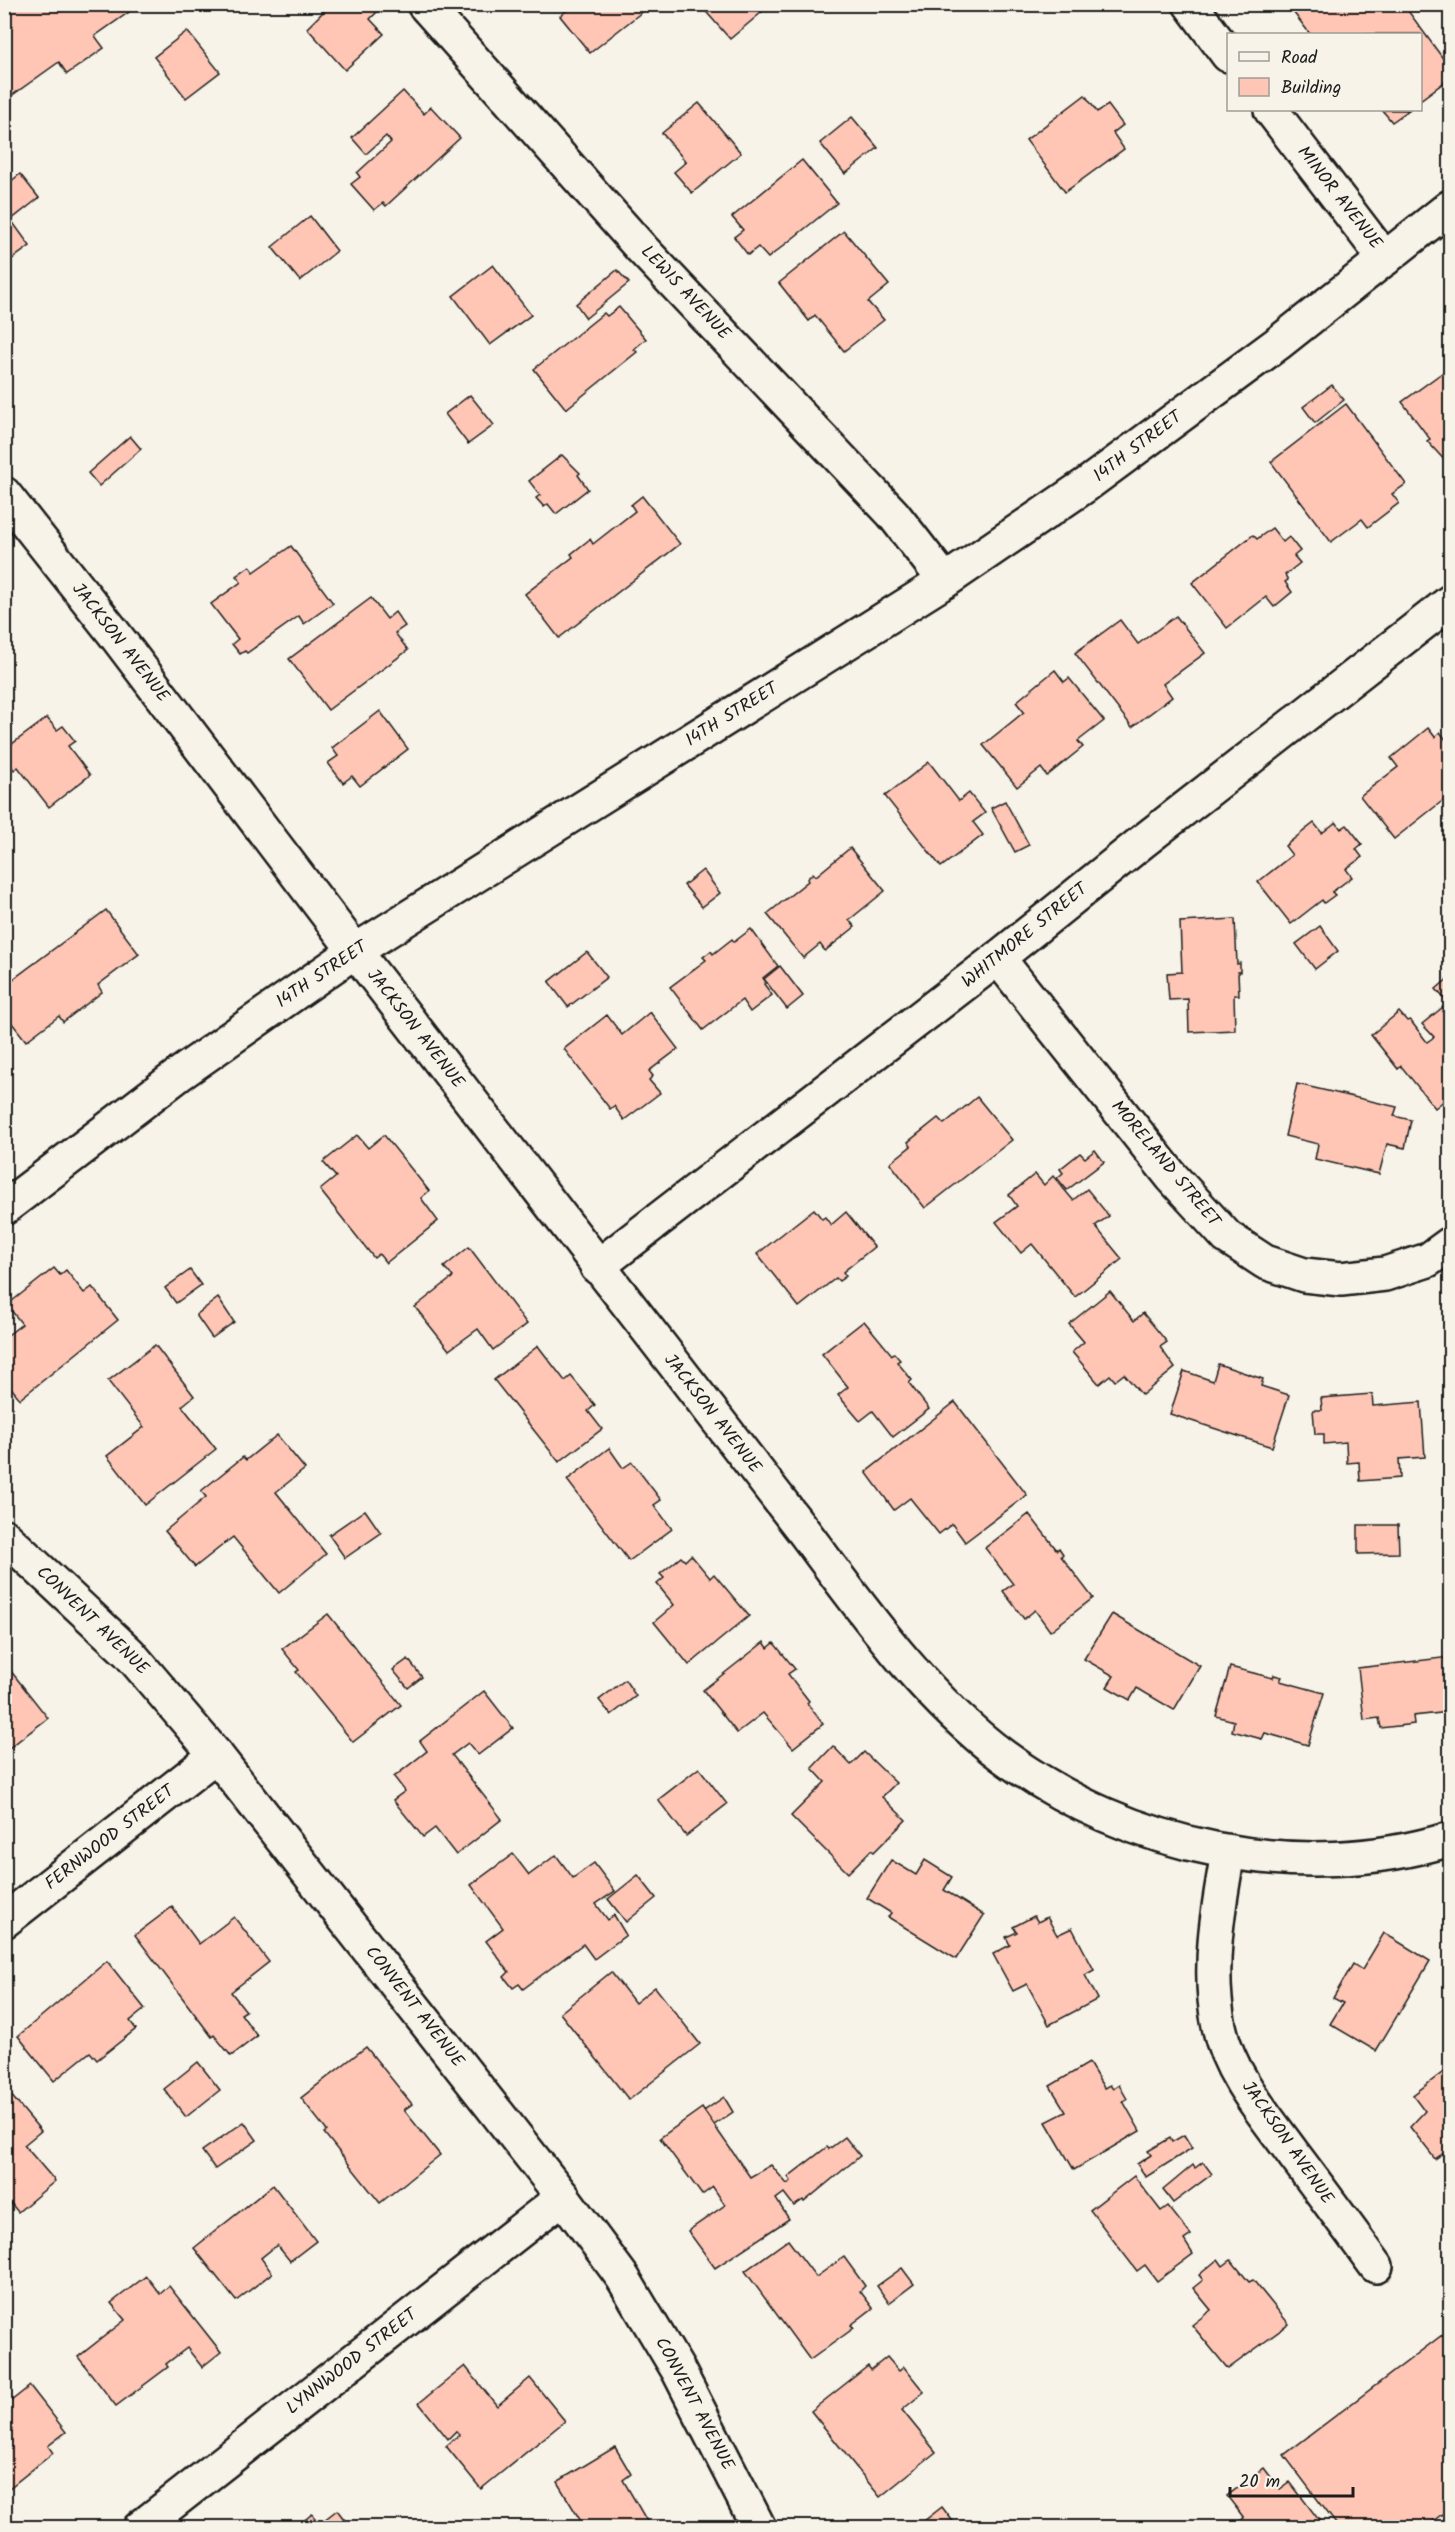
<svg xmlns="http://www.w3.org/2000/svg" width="1455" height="2532" font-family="Kalam,sans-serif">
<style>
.building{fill:#ffc6b5;stroke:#1c1c1c;stroke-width:1.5}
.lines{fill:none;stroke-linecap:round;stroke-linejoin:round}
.minor-casing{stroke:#1c1c1c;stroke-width:38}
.tertiary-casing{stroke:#1c1c1c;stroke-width:38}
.minor{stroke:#f7f3e8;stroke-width:33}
.tertiary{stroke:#f7f3e8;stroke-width:33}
.labels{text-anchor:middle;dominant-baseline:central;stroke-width:6;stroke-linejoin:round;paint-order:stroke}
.street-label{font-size:18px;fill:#1c1c1c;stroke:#f7f3e8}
</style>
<rect width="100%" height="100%" fill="#f7f3e8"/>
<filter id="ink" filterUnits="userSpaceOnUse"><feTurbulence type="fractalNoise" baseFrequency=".0167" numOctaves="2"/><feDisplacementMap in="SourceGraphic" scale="12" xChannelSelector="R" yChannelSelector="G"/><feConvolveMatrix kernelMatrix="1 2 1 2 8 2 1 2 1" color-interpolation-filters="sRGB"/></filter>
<g filter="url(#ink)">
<g class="building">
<polygon points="18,4 123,4 129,12 95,36 104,48 67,74 59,62 4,101 4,29 10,25 4,14"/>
<polygon points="331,4 373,4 379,10 370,19 384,34 345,70 307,28"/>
<polygon points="574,4 635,4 642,12 590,53 560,16"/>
<polygon points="703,4 755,4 762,12 730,39 701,6"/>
<polygon points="1287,4 1403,4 1450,68 1450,78 1420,100 1420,34 1310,34"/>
<polygon points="187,31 220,72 186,98 154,57"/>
<polygon points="403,91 424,114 431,107 460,138 386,206 383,203 374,210 351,184 360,177 357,173 391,142 386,136 366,154 352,138"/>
<polygon points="1085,95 1097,112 1108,105 1123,125 1113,133 1124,149 1065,192 1026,140"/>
<polygon points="699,103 741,153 692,193 674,172 686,162 662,133"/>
<polygon points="1382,110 1409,110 1392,122"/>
<polygon points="852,117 878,148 845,174 820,143"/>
<polygon points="802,160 837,203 768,258 758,247 748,255 734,237 743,230 732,217"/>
<polygon points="20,174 39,198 11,220 30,246 8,262 4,258 4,187"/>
<polygon points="310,216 337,251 300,281 272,247"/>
<polygon points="844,231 889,285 868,302 884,320 844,351 815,315 809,321 779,283"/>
<polygon points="493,265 531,315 490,345 453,296"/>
<polygon points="617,270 629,283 586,318 576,304"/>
<polygon points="619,307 646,339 634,349 637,352 566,409 534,369 604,313 607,316"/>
<polygon points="1446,370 1450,376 1450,463 1448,464 1427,441 1430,439 1402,402"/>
<polygon points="1332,385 1344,400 1315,423 1303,407"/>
<polygon points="470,395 494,425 468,444 445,414"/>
<polygon points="1346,404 1406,484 1392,494 1399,503 1368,527 1362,519 1331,542 1271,462"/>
<polygon points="130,436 141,449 99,486 88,473"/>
<polygon points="562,455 580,473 578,475 588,489 556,514 548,504 544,507 536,498 540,495 529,481"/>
<polygon points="642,496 680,544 559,638 525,594 573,557 571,554 590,539 593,544 635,511 631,505"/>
<polygon points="1272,528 1283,542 1289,537 1300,551 1294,556 1300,563 1285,575 1288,580 1285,582 1292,592 1274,607 1266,597 1227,628 1192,583 1253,535 1257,539"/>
<polygon points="291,546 333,603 304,624 299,616 247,653 245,651 240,654 232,644 238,639 211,604 241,582 236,576 250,566 254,572"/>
<polygon points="371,598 387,619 395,612 405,626 395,633 408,650 328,710 289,659"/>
<polygon points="1176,616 1205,653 1163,684 1172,697 1132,727 1075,653 1120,620 1138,644"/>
<polygon points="1055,670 1064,682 1069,678 1104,721 1078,741 1083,747 1047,776 1041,768 1017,787 983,745 1024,712 1016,702"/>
<polygon points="380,711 408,749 360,786 352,776 343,783 328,763 338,756 332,748"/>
<polygon points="47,718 57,730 63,726 75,741 68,746 90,775 49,807 18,767 14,770 4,757 4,750"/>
<polygon points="1428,728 1435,737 1440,732 1450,745 1450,795 1394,839 1360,796 1398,767 1391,758"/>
<polygon points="929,762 959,801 969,793 985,813 973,822 983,835 941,867 885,796"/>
<polygon points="1005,801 1029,845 1015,852 991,808"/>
<polygon points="1336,822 1341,829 1347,825 1362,844 1356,849 1362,857 1346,869 1352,877 1332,892 1335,895 1324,903 1322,900 1291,924 1258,882 1292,855 1285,846 1314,823 1322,833"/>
<polygon points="850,848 885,891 849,920 855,927 825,951 820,944 803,958 767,914 808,881 807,879 813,873 816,876"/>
<polygon points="703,870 720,893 702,907 684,885"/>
<polygon points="106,910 139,954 98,985 102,992 63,1022 59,1016 26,1041 4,1013 4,986"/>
<polygon points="1235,919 1237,964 1240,963 1240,972 1238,972 1239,995 1234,995 1235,1030 1189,1032 1188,999 1169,1000 1167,973 1182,972 1180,922"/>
<polygon points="1320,926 1338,951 1315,969 1296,944"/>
<polygon points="751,929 778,966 763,978 766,982 764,984 772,995 750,1012 742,1000 703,1030 670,987 706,960 703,957 711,951 713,954 732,939 734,942"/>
<polygon points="587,952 607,977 568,1007 549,982"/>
<polygon points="780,966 803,996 787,1009 764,979"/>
<polygon points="1450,977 1450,1096 1435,1108 1401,1066 1398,1069 1371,1035 1399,1012 1407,1021 1410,1020 1427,1042 1434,1037 1422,1024 1448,1003 1436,989"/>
<polygon points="650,1012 678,1049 649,1071 653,1076 649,1080 660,1093 624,1120 614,1106 610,1109 564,1049 607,1015 622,1035"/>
<polygon points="1297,1084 1397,1107 1394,1116 1411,1120 1405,1148 1387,1144 1379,1174 1315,1159 1318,1144 1285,1136"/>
<polygon points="977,1097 1012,1140 925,1208 890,1163 911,1146 908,1142 938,1118 944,1124"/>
<polygon points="357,1135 368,1148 384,1135 429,1191 421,1198 438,1221 386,1263 379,1254 374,1258 320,1190 336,1177 323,1162"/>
<polygon points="1095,1150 1104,1162 1067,1190 1057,1178 1063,1173 1060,1169 1080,1153 1085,1158"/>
<polygon points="1035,1174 1044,1185 1053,1176 1073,1200 1087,1189 1109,1216 1095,1226 1122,1259 1075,1297 1032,1244 1021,1253 996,1222 1017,1206 1009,1195"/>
<polygon points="814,1209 822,1219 825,1217 831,1225 846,1212 874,1247 843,1272 846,1276 839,1281 836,1278 799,1307 757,1254"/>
<polygon points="469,1247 527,1324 493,1350 478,1329 449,1350 415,1307 453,1277 444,1267"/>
<polygon points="54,1268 60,1275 66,1270 84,1293 92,1287 118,1320 20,1399 4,1379 4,1338 22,1324 7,1305"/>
<polygon points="190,1270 201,1285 176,1303 165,1288"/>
<polygon points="1110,1291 1134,1321 1143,1313 1167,1342 1160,1347 1175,1368 1142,1395 1124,1374 1115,1381 1110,1375 1099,1384 1072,1352 1084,1342 1069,1324"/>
<polygon points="218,1298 234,1322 212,1338 196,1315"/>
<polygon points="864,1321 892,1355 894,1353 900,1360 897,1362 912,1380 909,1383 929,1409 893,1437 873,1411 860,1421 838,1395 848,1387 822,1354"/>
<polygon points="155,1345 194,1396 182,1406 216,1449 145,1505 107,1456 144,1427 108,1381"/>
<polygon points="538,1346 565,1381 571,1376 595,1405 588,1411 602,1429 559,1462 494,1380"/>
<polygon points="1218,1364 1263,1379 1261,1386 1289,1395 1272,1447 1170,1414 1184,1371 1213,1381"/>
<polygon points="1372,1394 1373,1406 1421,1402 1425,1457 1399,1459 1400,1478 1360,1481 1359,1462 1347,1463 1346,1442 1324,1444 1324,1434 1315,1434 1313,1410 1322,1410 1321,1398"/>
<polygon points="955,1402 1027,1495 965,1542 952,1524 939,1534 910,1498 894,1510 866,1472"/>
<polygon points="277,1435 305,1469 276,1492 326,1554 279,1593 233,1537 195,1567 165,1531 206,1497 201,1491 243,1457 246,1460"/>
<polygon points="609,1448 623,1468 632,1462 661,1500 654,1505 672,1529 629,1561 567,1480"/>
<polygon points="365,1510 381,1533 345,1558 329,1535"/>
<polygon points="1029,1514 1057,1550 1059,1548 1063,1554 1061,1556 1093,1598 1050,1631 1035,1610 1024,1619 1003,1591 1013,1584 985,1548"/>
<polygon points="1358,1525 1398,1525 1399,1553 1358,1554"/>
<polygon points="691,1555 710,1578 714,1574 749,1616 689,1665 654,1622 674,1605 657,1584 664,1578 660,1574 681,1557 685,1561"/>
<polygon points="328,1614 401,1705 353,1742 296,1672 299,1670 282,1649"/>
<polygon points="1112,1614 1200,1666 1174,1710 1137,1688 1130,1700 1107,1687 1114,1676 1084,1659"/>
<polygon points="764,1642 768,1648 774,1643 795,1669 788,1674 809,1701 807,1703 823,1724 793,1748 763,1713 737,1733 703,1690"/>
<polygon points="1450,1657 1450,1712 1413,1716 1414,1724 1381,1728 1379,1718 1364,1720 1358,1668"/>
<polygon points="408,1659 422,1677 408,1688 393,1670"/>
<polygon points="1230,1667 1273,1678 1274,1675 1282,1677 1280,1681 1324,1693 1308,1745 1265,1733 1262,1739 1232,1731 1234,1721 1216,1716"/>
<polygon points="10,1670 48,1718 4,1752 4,1674"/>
<polygon points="625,1680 636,1696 611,1715 599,1700"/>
<polygon points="484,1691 513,1728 478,1755 468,1743 452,1755 502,1819 456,1855 435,1828 423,1837 393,1800 405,1791 394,1777 427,1751 420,1741"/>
<polygon points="833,1746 851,1765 864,1752 896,1783 882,1797 906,1820 874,1852 871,1850 848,1873 791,1816 825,1782 812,1768"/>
<polygon points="699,1768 727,1804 686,1836 658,1800"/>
<polygon points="513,1854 529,1875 556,1855 573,1878 594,1863 615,1891 596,1904 608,1920 614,1915 626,1935 594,1959 583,1944 523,1989 519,1984 513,1988 504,1977 509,1972 486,1941 503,1928 471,1885"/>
<polygon points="891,1860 916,1875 925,1860 952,1877 944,1890 984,1915 956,1959 888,1917 891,1913 867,1898"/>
<polygon points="638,1875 656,1898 626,1922 608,1899"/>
<polygon points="172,1907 199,1944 234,1917 269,1962 231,1992 246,2011 241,2014 257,2036 231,2056 214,2035 212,2037 135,1935"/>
<polygon points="1034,1916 1038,1922 1047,1917 1057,1935 1072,1928 1094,1970 1085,1975 1098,1999 1049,2025 1027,1984 1013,1991 993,1954 1010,1945 1006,1937 1017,1932 1013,1927"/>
<polygon points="1384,1933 1430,1961 1376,2051 1330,2024 1343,2003 1333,1998 1353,1964 1362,1970"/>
<polygon points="107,1961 145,2009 130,2021 136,2029 97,2060 90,2052 54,2081 18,2036"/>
<polygon points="611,1972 635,2003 655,1987 700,2044 629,2100 560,2013"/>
<polygon points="366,2047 412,2104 404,2110 440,2155 380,2203 324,2133 327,2131 301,2098"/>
<polygon points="198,2062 220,2090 186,2117 164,2089"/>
<polygon points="1089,2063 1104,2088 1110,2085 1113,2089 1119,2085 1127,2099 1123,2101 1140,2131 1074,2170 1046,2122 1066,2112 1050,2086"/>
<polygon points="1450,2067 1450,2160 1445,2152 1435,2159 1410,2127 1425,2111 1413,2095"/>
<polygon points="10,2094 41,2131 24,2145 55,2181 18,2212 4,2195 4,2098"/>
<polygon points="724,2097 733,2112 714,2125 704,2111"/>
<polygon points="702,2108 750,2177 771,2165 787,2184 791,2181 788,2177 827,2147 829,2149 845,2137 860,2156 804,2202 803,2200 794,2206 784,2193 776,2199 789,2219 715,2268 688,2231 725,2205 713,2187 702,2195 660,2138"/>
<polygon points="244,2122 257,2140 215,2169 202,2151"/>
<polygon points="1184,2135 1192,2148 1146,2177 1137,2164 1151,2155 1148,2151 1170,2138 1172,2142"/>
<polygon points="1203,2162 1212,2174 1173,2203 1163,2190 1193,2165 1195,2168"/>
<polygon points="1134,2176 1161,2211 1168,2206 1191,2235 1184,2240 1193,2254 1157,2281 1145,2265 1137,2271 1090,2210"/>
<polygon points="273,2185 316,2241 290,2261 277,2245 261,2258 272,2273 236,2301 194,2248"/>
<polygon points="788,2240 816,2277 844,2257 865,2286 860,2291 873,2308 851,2325 854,2328 810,2360 745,2271"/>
<polygon points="1218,2259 1223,2266 1231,2260 1249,2282 1253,2280 1289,2324 1228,2369 1192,2325 1211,2310 1193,2288 1203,2280 1199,2275"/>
<polygon points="902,2268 914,2284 889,2303 877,2286"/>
<polygon points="146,2276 160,2294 169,2286 221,2352 202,2367 187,2348 166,2364 168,2367 116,2406 78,2357 125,2320 111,2303"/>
<polygon points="1450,2329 1450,2508 1424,2528 1339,2528 1284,2455"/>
<polygon points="887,2357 899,2371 904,2367 924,2392 902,2410 936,2452 880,2497 811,2411 868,2366 871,2370"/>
<polygon points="465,2366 497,2406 530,2378 565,2421 481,2489 446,2446 459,2435 456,2431 448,2439 419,2403"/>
<polygon points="30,2386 66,2432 48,2446 53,2453 8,2489 4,2485 4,2393 11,2401"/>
<polygon points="615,2447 631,2474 623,2480 651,2528 585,2528 557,2482"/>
<polygon points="1264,2468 1280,2489 1290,2482 1325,2528 1232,2528 1244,2518 1227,2496"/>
<polygon points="942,2507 958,2528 915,2528"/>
<polygon points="337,2510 351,2528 295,2528 312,2514 319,2524"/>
</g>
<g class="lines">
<defs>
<g id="minor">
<polyline points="424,4 642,249 893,514 945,581"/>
<polyline points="1190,4 1228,55"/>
<polyline points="1271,110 1385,259"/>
<path d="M355,951L805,1533C864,1612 924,1697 1003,1756C1128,1849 1301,1885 1450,1839"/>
<polyline points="998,958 1172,1177 1227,1237 1265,1262 1304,1275 1341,1279 1385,1274 1428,1260 1450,1244"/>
<polyline points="597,1267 998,958 1142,842 1450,602"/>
<polyline points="4,1536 129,1653 216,1755 563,2197 623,2278 678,2370 759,2528"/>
<path d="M1228,1853C1218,1908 1207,1970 1219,2026C1229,2075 1266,2116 1294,2155C1322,2192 1349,2229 1376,2266"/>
<polyline points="4,1921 216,1755"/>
<polyline points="140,2528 563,2197"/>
</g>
<g id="tertiary">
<polyline points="4,494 113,632 355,951"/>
<polyline points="4,1208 181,1073 355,951 945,581 1086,485 1277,344 1450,207"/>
</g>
</defs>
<use href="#minor" class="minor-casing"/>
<use href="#tertiary" class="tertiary-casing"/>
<use href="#minor" class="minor"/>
<use href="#tertiary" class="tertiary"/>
</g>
</g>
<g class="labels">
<g class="street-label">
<text transform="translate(1339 198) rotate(52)">MINOR AVENUE</text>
<text transform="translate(685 293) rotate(47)">LEWIS AVENUE</text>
<text transform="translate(1138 447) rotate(-37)">14TH STREET</text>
<text transform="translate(120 643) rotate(52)">JACKSON AVENUE</text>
<text transform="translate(732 715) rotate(-32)">14TH STREET</text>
<text transform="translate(1025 936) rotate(-39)">WHITMORE STREET</text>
<text transform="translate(322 975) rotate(-34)">14TH STREET</text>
<text transform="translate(415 1029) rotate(52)">JACKSON AVENUE</text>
<text transform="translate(1165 1164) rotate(50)">MORELAND STREET</text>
<text transform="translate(712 1414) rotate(52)">JACKSON AVENUE</text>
<text transform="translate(92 1621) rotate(44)">CONVENT AVENUE</text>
<text transform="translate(110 1838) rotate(-38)">FERNWOOD STREET</text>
<text transform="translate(414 2007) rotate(52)">CONVENT AVENUE</text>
<text transform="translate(1287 2143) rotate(55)">JACKSON AVENUE</text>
<text transform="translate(352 2362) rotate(-38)">LYNNWOOD STREET</text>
<text transform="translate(694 2404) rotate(62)">CONVENT AVENUE</text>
</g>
</g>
<rect width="1455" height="2532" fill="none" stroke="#f7f3e8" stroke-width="24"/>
<rect x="12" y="12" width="1431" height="2508" fill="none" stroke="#1c1c1c" stroke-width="2" filter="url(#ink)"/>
<rect x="1227" y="33" width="195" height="78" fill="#f7f3e8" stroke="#9f9d96" stroke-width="1.5"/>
<rect x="1239" y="52" width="30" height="9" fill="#f7f3e8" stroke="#9f9d96" stroke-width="1.5"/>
<text x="1281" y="63" font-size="18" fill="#1c1c1c">Road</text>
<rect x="1239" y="78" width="30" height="18" fill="#ffc6b5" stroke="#9f9d96" stroke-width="1.5"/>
<text x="1281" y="93" font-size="18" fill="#1c1c1c">Building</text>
<path d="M1230 2487v9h123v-9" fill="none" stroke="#1c1c1c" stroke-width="3"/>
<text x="1239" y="2487" font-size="18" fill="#1c1c1c" stroke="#f7f3e8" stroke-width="4.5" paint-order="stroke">20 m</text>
</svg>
